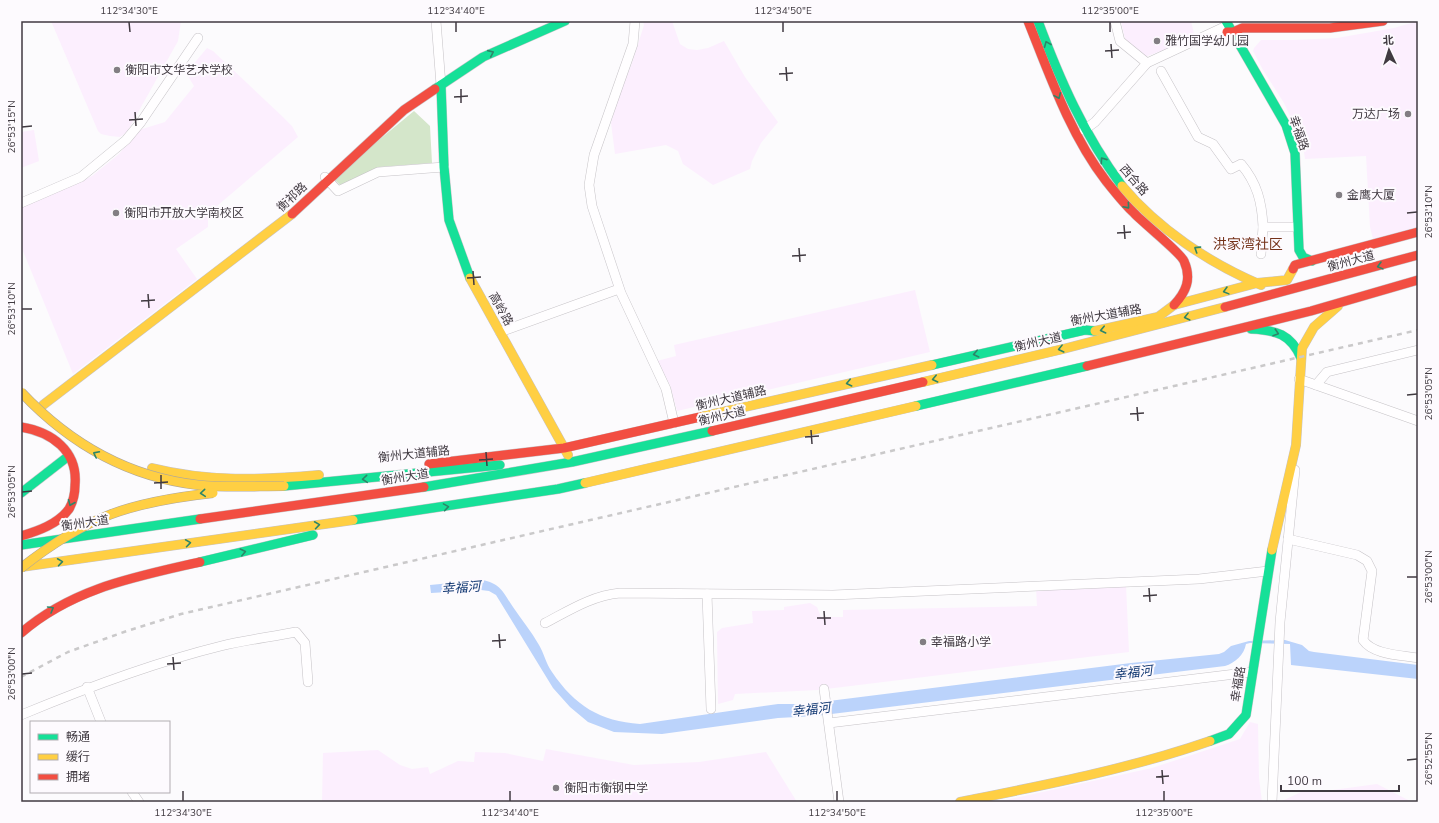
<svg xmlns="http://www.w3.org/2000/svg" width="1439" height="823" font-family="'Nunito Sans','Noto Sans SC',sans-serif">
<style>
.built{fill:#fceffe}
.green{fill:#d4e6ca}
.water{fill:#bbd3fb}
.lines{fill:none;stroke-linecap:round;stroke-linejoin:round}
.street-casing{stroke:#c6c3c7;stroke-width:10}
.fast-casing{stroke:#c6c3c7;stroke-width:10}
.slow-casing{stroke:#c6c3c7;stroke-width:10}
.jam-casing{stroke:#c6c3c7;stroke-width:10}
.street{stroke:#fffeff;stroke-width:9}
.fast{stroke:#16e098;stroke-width:9}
.slow{stroke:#ffcf43;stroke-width:9}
.jam{stroke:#f24e42;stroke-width:9}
.rail{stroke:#cac9ca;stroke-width:2.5;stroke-dasharray:5 5;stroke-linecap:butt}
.slow-bridge-casing{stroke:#aea79d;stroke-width:10;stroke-linecap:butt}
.slow-bridge{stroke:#ffcf43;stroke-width:9}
.oneway{stroke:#2d8568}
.ticks{fill:none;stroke:#403a41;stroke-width:1.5}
.poi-dot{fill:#827e83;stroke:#fdfafe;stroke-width:1.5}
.labels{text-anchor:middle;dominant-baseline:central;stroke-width:4;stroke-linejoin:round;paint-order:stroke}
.poi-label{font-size:12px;fill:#403a41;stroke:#fdfafe;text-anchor:start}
.street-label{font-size:12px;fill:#403a41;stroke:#fdfafe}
.water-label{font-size:13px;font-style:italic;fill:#0f3671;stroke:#fdfafe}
.quarter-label{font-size:14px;fill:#75331a;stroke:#fdfafe}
.neatline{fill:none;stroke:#403a41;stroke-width:1.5}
.ticks-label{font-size:10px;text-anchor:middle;fill:#403a41}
</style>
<rect width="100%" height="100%" fill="#fcfbfd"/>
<g class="built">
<polygon points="51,21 181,21 178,41 127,132 120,137 110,136 101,134 98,131"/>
<polygon points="643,21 672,21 680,44 688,49 697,50 708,48 724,41 745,77 778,122 761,143 752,161 750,169 713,185 683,164 678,151 666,145 615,154 611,123 619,95 632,63 644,25"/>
<polygon points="1121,21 1191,21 1195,38 1145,57 1126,43"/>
<polygon points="1418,21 1418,227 1373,239 1370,227 1366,156 1305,159 1303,145 1284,103 1263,70 1253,51 1254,48 1261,40 1293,40 1337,38 1394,28"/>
<polygon points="207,48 213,51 283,117 292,126 298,137 217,206 208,217 208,227 176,249 197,279 73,374 21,246 21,208 92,176 119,154 139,130 165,122 194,86 186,73"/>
<polygon points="34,130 39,161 21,168 21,132"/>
<polygon points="915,290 930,352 677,411 670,385 657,361 676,356 674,345"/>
<polygon points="1126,585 1129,652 818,690 735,694 733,700 718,704 717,632 722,628 753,623 752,611 784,610 784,607 810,603 817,607 821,617 843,617 843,610 1037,606 1036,588"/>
<polygon points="1250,722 1258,724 1259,778 1262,802 996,802 1152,768 1240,739"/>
<polygon points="546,749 634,765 699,762 766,752 797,802 322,802 323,753 378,750 400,765 412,769 428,767 430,774 458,761 474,762 475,752 505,753 543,761"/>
<polygon points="1377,784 1412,802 1280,802 1301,792 1318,792"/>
</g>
<polygon class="green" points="414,111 430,126 432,163 379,167 340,185 333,178"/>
<path class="water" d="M482,580C500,583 503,592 513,607C521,619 531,631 539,645C544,653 546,664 552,672C575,706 600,721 640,724L778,704H805L1131,663L1219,654L1224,652L1231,646L1249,641L1285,640L1302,645L1309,651L1314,652L1418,665V679L1291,665L1290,644L1250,643L1246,644C1244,655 1235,663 1225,666L815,716L778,718L662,734L614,732L588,722L570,707L553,688L496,595L489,591L481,590L431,593L430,585Z"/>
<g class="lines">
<defs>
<g id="street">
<polyline points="436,21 441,85"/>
<polyline points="635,21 633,44 594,155 589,185 592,206 621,293 666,389 674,423"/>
<polyline points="1115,21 1120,41 1147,63"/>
<path d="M1161,71L1198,137L1213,144L1231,169L1241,164C1257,183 1262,202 1263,227H1294"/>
<polyline points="1084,130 1095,122 1147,63 1224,27"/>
<polyline points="325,177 338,191 378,172 444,167"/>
<polyline points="21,203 81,177 126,140 141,122 198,38"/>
<polyline points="1261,254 1263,227"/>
<polyline points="500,332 619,289"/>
<polyline points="1299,379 1418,421"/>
<polyline points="1316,385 1327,372 1418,350"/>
<path d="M1288,539L1357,555L1367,561L1372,571L1363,640C1373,655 1401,655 1418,658"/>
<polyline points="707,594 711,709"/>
<path d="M545,623C570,610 591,596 620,593L833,595L1199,579L1268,571"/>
<polyline points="87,687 101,722"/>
<polyline points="824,689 839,802"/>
<path d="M21,715C86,688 152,663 221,646C245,640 271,637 296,632L305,643L308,682"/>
<polyline points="829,723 1252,672"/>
<polyline points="132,792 139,802"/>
<polyline points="1272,802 1280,622 1295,470"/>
</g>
<g id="fast">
<path d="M1038,21C1060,80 1084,135 1122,186"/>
<polyline points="1226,21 1286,125 1295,153 1299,250 1303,257 1312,261"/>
<polyline points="441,85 444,167 449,220 470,278"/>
<polyline points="435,89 483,57 565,21"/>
<path d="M1251,329C1276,330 1291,334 1301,358"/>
<polyline points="932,365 1085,330 1095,331"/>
<polyline points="916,406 1087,366"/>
<polyline points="284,486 500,465"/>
<polyline points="424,487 572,462 712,431"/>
<polyline points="21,493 66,458"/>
<polyline points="353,520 558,489 585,483"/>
<polyline points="21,545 200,519"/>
<polyline points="200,562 313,535"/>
<polyline points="1210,741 1229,734 1246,715 1272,550"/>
</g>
<g id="slow">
<path d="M1122,186C1158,229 1209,263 1261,285"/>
<polyline points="470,278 568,455"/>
<polyline points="1095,331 1158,317 1174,305 1257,283 1287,280 1293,269"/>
<polyline points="923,382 1063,349 1225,307"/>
<polyline points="43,405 292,214"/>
<polyline points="700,417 932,365"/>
<path d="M152,468C208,482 262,480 319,475"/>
<polyline points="585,483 916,406"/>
<polyline points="1272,550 1296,445 1302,348 1314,327 1338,306"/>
<polyline points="21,567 353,520"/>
<path d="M960,802C1045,785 1129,769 1210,741"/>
</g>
<g id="jam">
<path d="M1028,21C1050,76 1070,134 1106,181C1115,192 1124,204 1134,213C1143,223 1180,252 1184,261C1192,279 1186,292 1174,305"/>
<polyline points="1227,32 1233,32 1242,28 1330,28 1383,21"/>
<polyline points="292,214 404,110 435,89"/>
<polyline points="1293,269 1295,265 1418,232"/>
<polyline points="1225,307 1418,255"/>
<polyline points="1087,366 1311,311 1418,280"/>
<path d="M21,427C52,432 78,451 75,485C75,493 73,502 69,509C58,524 38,531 21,536"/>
<polyline points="712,431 923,382"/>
<polyline points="429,464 564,448 700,417"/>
<polyline points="200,519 424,487"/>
<path d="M21,633C73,588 135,577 200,562"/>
</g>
</defs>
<use href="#street" class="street-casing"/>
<use href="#fast" class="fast-casing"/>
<use href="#slow" class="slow-casing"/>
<use href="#jam" class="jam-casing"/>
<use href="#street" class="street"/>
<use href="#fast" class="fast"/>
<use href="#slow" class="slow"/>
<use href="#jam" class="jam"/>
<polyline class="rail" points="21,677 68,652 124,632 181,614 1418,330"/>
<defs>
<g id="slow-bridge">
<path d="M21,392C69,443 128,477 198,485C227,488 256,486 284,486"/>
<path d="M21,568C87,516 130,502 213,493"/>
</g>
</defs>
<use href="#slow-bridge" class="slow-bridge-casing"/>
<use href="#slow-bridge" class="slow-bridge"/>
</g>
<defs><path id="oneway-chevron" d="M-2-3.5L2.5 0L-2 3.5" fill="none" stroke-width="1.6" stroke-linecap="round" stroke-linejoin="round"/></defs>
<g class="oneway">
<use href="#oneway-chevron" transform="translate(1047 44) rotate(-112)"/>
<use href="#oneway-chevron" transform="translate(491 53) rotate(-24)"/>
<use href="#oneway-chevron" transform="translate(1058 96) rotate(66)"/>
<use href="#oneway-chevron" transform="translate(1103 160) rotate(-125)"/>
<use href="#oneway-chevron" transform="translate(1127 206) rotate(49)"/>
<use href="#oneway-chevron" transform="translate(1197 249) rotate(-147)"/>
<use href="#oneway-chevron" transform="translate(1380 266) rotate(165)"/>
<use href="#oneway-chevron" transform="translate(1226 291) rotate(165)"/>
<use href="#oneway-chevron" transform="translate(1187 317) rotate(166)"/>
<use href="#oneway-chevron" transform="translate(1103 330) rotate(167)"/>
<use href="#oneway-chevron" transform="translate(1276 333) rotate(18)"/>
<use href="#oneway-chevron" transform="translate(1061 349) rotate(166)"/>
<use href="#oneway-chevron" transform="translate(976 354) rotate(167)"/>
<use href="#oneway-chevron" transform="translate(935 379) rotate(167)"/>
<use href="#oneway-chevron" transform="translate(849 383) rotate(167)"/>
<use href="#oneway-chevron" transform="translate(96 454) rotate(-153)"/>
<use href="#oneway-chevron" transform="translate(365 479) rotate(175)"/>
<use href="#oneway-chevron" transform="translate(203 493) rotate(175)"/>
<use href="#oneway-chevron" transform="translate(71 503) rotate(113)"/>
<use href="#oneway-chevron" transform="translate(446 507) rotate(-9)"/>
<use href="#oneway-chevron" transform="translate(317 525) rotate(-8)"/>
<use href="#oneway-chevron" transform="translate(188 543) rotate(-8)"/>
<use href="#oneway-chevron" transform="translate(243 552) rotate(-13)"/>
<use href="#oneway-chevron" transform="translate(60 562) rotate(-8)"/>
<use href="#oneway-chevron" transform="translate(51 609) rotate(-30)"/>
</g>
<path class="ticks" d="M129,22L130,32M456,22V32M783,22V32M1110,22V32M1111,44L1112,58M1105,51L1119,50M786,67L787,81M779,74L793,73M461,89V103M454,97L468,96M135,112L136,126M129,120L143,119M22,127L32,126M1407,213L1417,212M1124,225L1125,239M1117,233L1131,232M799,248L800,262M792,256L806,255M473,271L474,285M467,278L481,277M148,294L149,308M141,301L155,300M22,309H32M1407,395L1417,394M1137,407L1138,421M1130,414L1144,413M811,430L812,444M805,437L819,436M486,452L487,466M479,460L493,459M161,475V489M154,483L168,482M22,492L32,491M1407,577H1417M1149,588L1150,602M1143,596L1157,595M824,611L825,625M817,618H831M499,634L500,648M492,641L506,640M173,657L174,670M167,664L181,663M22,674L32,673M1407,760L1417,759M1162,770L1163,784M1156,777L1169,776M183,791V801M510,791V801M837,791V801M1164,791V801"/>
<g class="poi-dot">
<circle cx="1157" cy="41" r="4"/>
<circle cx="117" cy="70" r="4"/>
<circle cx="1408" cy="114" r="4"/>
<circle cx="1339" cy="195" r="4"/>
<circle cx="116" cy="213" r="4"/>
<circle cx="923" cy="642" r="4"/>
<circle cx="556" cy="788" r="4"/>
</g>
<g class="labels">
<g class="poi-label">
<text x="1165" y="41">雅竹国学幼儿园</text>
<text x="125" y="70">衡阳市文华艺术学校</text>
<text x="1400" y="114" text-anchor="end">万达广场</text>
<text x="1347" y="195">金鹰大厦</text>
<text x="124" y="213">衡阳市开放大学南校区</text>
<text x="931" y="642">幸福路小学</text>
<text x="564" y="788">衡阳市衡钢中学</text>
</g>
<g class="street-label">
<text transform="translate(1299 133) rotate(71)">幸福路</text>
<text transform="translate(1134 180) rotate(49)">西合路</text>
<text transform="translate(292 197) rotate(-43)">衡祁路</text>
<text transform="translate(1351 261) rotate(-15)">衡州大道</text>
<text transform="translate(501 309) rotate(61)">高岭路</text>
<text transform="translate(1106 315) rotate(-10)">衡州大道辅路</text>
<text transform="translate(1038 342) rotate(-13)">衡州大道</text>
<text transform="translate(731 398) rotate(-13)">衡州大道辅路</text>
<text transform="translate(722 416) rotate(-13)">衡州大道</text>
<text transform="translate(414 454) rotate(-6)">衡州大道辅路</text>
<text transform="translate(405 477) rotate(-9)">衡州大道</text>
<text transform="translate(85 523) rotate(-8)">衡州大道</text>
<text transform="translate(1238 684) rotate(-81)">幸福路</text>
</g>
<g class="water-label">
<text transform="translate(461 588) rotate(-4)">幸福河</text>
<text transform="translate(1133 673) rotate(-7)">幸福河</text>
<text transform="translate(811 710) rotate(-7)">幸福河</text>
</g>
<g class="quarter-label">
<text x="1248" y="244">洪家湾社区</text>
</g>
</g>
<rect width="1439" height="823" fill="none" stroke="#fdfafe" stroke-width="44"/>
<rect x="30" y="721" width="140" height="72" fill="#fdfafe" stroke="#b1adb2"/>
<rect x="38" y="734" width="20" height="6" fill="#16e098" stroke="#b1adb2"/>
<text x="66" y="741" font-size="12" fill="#403a41">畅通</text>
<rect x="38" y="754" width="20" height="6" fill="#ffcf43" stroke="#b1adb2"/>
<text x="66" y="761" font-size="12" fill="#403a41">缓行</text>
<rect x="38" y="774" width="20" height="6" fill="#f24e42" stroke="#b1adb2"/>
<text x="66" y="781" font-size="12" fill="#403a41">拥堵</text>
<g transform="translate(1389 50) rotate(356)" stroke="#fdfafe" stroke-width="3" paint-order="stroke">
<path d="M0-3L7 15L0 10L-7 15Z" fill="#403a41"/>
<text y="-6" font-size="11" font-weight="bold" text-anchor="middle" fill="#403a41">北</text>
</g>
<path d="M1281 785v6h118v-6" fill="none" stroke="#403a41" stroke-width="2"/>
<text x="1287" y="785" font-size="12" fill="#403a41" stroke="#fdfafe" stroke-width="3" paint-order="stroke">100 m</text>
<rect x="22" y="22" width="1395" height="779" class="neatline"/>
<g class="ticks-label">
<text x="129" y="14">112°34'30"E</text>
<text x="456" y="14">112°34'40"E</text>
<text x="783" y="14">112°34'50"E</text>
<text x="1110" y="14">112°35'00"E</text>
<text transform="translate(11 127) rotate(-90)" y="4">26°53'15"N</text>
<text transform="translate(1428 212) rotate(-90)" y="4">26°53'10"N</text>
<text transform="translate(11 309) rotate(-90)" y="4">26°53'10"N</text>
<text transform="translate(1428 394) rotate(-90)" y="4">26°53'05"N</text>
<text transform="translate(11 492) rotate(-90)" y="4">26°53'05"N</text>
<text transform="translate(1428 577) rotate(-90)" y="4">26°53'00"N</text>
<text transform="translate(11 674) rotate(-90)" y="4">26°53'00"N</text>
<text transform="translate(1428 759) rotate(-90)" y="4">26°52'55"N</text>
<text x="183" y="816">112°34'30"E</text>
<text x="510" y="816">112°34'40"E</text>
<text x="837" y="816">112°34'50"E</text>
<text x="1164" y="816">112°35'00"E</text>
</g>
</svg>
